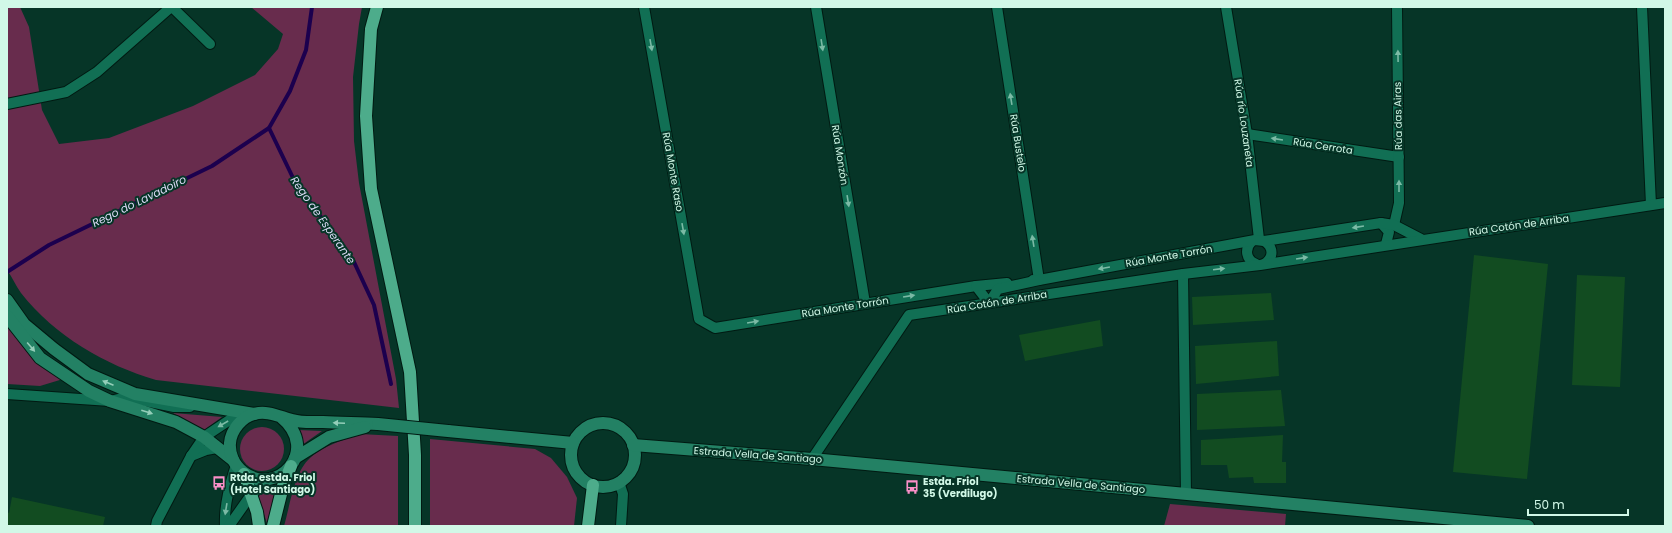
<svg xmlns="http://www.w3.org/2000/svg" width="1672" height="533" font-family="Poppins,sans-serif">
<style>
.green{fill:#682c4d}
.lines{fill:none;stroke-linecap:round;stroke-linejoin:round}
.stream{stroke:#1c004e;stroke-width:4}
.building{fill:#124c21}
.street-casing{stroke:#011a12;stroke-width:12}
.secondary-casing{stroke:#011a12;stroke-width:14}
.highway-casing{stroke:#011a12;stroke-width:14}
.street{stroke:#116f54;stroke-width:10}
.secondary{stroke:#238164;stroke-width:12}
.highway{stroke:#4dac8b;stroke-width:12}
.secondary-bridge-casing{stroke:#011a12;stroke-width:14;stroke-linecap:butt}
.secondary-bridge{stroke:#238164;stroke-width:12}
.oneway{fill:#7bbaa5}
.oneway2{fill:#94ceb9}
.labels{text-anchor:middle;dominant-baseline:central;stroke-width:4;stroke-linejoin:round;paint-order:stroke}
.street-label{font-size:10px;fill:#d1f8e7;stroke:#063527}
.poi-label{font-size:10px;font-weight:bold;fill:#d1f8e7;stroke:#063527;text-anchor:start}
.water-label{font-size:11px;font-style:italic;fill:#dbdaf5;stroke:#063527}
</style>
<rect width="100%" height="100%" fill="#063527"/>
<g class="green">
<path d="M7,7H20L29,27L42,110L59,144L109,138L193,106L255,75L278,49L283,34L251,7H362L359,24L353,77L354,141L359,183L396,379L399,408L156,380C105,365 55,336 21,293C16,286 12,277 7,270Z"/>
<polygon points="7,322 25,341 73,376 40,386 7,384"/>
<polygon points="173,413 222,417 204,430"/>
<circle cx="262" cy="449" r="22"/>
<polygon points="298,430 322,431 302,445"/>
<path d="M360,434L398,436V526H284C290,506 294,472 310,458C322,446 344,440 360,434Z"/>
<polygon points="430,439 535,449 551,458 567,477 577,498 574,526 430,526"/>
<polygon points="277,487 267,523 258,496"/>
<polygon points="1170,504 1286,514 1285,526 1164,526"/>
</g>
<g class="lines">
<g class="stream">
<polyline points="269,128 295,182 354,262 374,305 391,384"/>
<polyline points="7,272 49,245 212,166 269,128 290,91 306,50 312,7"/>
</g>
</g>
<g class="building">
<polygon points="1474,255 1548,264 1527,479 1453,472"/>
<polygon points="1577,275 1625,277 1620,387 1572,385"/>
<polygon points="1271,293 1274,320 1193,325 1192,297"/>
<polygon points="1100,320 1103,346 1025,361 1019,335"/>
<polygon points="1277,341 1279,376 1196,384 1195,346"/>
<polygon points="1281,390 1285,426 1197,430 1197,394"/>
<polygon points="1283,435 1282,462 1286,462 1286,483 1254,483 1253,477 1229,478 1227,465 1201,465 1201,440"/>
<polygon points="12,497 105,517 103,526 7,526 7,512 9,513"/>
</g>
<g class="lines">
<defs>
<g id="street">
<polyline points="172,7 210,44"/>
<polyline points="644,7 699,319 715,328 976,286 989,303"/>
<polyline points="816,7 865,303"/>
<polyline points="997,7 1039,280 1033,280"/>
<polyline points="1226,7 1247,134 1259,239"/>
<polyline points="1642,7 1651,205"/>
<polyline points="7,104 66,92 97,72 171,7"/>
<polyline points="1247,134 1399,157"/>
<polyline points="1381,223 1389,232 1386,244"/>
<polyline points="1394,225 1399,203 1397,7"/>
<path d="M1252,241C1244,249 1246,260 1256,264"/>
<path d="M1264,264C1274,258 1274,247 1264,241"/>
<polyline points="1183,274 1186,494"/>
<polyline points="976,286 1007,283"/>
<polyline points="989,303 998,289 1039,280 1255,240 1264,241 1381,223 1394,225 1421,239"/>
<polyline points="7,394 110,401 126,397 174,407 190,407"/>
<polyline points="191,456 206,450 217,448"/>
<polyline points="812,459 909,315 1183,274 1260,265 1665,203"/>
<polyline points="619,482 623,494 621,526"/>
<polyline points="156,526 157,521 191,456 204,437 231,419 245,418"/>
<path d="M225,526C224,505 230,484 236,465"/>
<polyline points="229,526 251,495 268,479"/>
</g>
<g id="secondary">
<polyline points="7,300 24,324 54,349 88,374 135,394 254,414"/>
<polyline points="7,316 40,358 89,391 110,401 176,422 204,437 233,460"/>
<path d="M281,417C322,451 276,498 243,472C234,465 229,454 230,443C231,430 242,417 254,414C267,410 280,417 292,420C302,423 313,422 323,422C341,423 360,423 378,424"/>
<circle cx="603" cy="455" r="32"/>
<polyline points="448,431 573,443"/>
<polyline points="633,445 812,459 1528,526"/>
<polyline points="295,458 329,437 365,427"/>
</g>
<g id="highway">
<polyline points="377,7 371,29 366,116 371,189 410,372 415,455 415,526"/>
<polyline points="244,474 257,512 259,526"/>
<polyline points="273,526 283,486 291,466"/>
<polyline points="588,526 593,485"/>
</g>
</defs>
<use href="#street" class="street-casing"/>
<use href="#secondary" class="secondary-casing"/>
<use href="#highway" class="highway-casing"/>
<use href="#street" class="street"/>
<use href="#secondary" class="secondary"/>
<use href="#highway" class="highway"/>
<defs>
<polyline id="secondary-bridge" points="378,424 448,431"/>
</defs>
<use href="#secondary-bridge" class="secondary-bridge-casing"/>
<use href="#secondary-bridge" class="secondary-bridge"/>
</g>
<defs><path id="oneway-solid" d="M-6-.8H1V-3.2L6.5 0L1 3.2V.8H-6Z"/></defs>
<g class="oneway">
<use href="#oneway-solid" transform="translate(651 45) rotate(80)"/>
<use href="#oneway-solid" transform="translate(822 45) rotate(81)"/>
<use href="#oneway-solid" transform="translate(1398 56) rotate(-91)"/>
<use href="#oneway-solid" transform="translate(1011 99) rotate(-99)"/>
<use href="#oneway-solid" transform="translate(1277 139) rotate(-171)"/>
<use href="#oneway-solid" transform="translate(1399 186) rotate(-90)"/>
<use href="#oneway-solid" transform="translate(848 201) rotate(81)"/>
<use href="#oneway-solid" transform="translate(1358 227) rotate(171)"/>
<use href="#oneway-solid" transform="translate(683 229) rotate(80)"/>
<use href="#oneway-solid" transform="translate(1033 241) rotate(-99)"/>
<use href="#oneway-solid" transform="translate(1302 258) rotate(-9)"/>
<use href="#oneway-solid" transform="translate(1104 268) rotate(170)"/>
<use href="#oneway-solid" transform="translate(1219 269) rotate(-7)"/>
<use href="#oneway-solid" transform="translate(909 296) rotate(-9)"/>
<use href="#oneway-solid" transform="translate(753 322) rotate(-10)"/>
<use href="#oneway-solid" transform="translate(223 424) rotate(150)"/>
<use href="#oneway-solid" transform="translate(226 509) rotate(99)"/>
</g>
<g class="oneway2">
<use href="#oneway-solid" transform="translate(31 347) rotate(50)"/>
<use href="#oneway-solid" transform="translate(108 383) rotate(-157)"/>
<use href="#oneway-solid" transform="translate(147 412) rotate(18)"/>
<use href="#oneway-solid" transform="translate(339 423) rotate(-178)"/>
</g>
<defs>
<symbol id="bus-bare" viewBox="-9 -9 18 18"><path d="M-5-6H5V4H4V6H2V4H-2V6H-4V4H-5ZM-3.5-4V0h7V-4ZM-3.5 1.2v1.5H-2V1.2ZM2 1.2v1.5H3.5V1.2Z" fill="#fa8fc8" stroke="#063527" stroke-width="2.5" paint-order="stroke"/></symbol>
</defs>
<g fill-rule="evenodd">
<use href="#bus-bare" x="209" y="473" width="20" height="20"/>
<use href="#bus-bare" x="902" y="477" width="20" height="20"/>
</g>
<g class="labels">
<g class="street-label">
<text transform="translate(1398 116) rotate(-91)">Rúa das Airas</text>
<text transform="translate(1244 123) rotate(82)">Rúa río Louzaneta</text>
<text transform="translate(1018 143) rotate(81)">Rúa Bustelo</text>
<text transform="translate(1323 146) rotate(9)">Rúa Cerrota</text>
<text transform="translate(840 155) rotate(81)">Rúa Monzón</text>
<text transform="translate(673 172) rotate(80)">Rúa Monte Raso</text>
<text transform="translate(1519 225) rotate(-8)">Rúa Cotón de Arriba</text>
<text transform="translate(1169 256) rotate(-10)">Rúa Monte Torrón</text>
<text transform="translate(997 302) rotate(-9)">Rúa Cotón de Arriba</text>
<text transform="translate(845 307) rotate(-9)">Rúa Monte Torrón</text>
<text transform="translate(758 455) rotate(4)">Estrada Vella de Santiago</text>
<text transform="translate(1081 484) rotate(5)">Estrada Vella de Santiago</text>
</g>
<g class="poi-label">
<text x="230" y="477">Rtda. estda. Friol<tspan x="230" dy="12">(Hotel Santiago)</tspan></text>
<text x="923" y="481">Estda. Friol<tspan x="923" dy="12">35 (Verdilugo)</tspan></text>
</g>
<g class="water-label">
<text transform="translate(139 201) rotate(-26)">Rego do Lavadoiro</text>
<text transform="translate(323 220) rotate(55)">Rego de Esperante</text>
</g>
</g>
<rect width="1672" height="533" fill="none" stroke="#d1f8e7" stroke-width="16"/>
<path d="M1528 509v6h100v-6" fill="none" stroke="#d1f8e7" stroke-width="2"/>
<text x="1534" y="509" font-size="12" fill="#d1f8e7" stroke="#063527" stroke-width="3" paint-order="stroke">50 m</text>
</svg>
